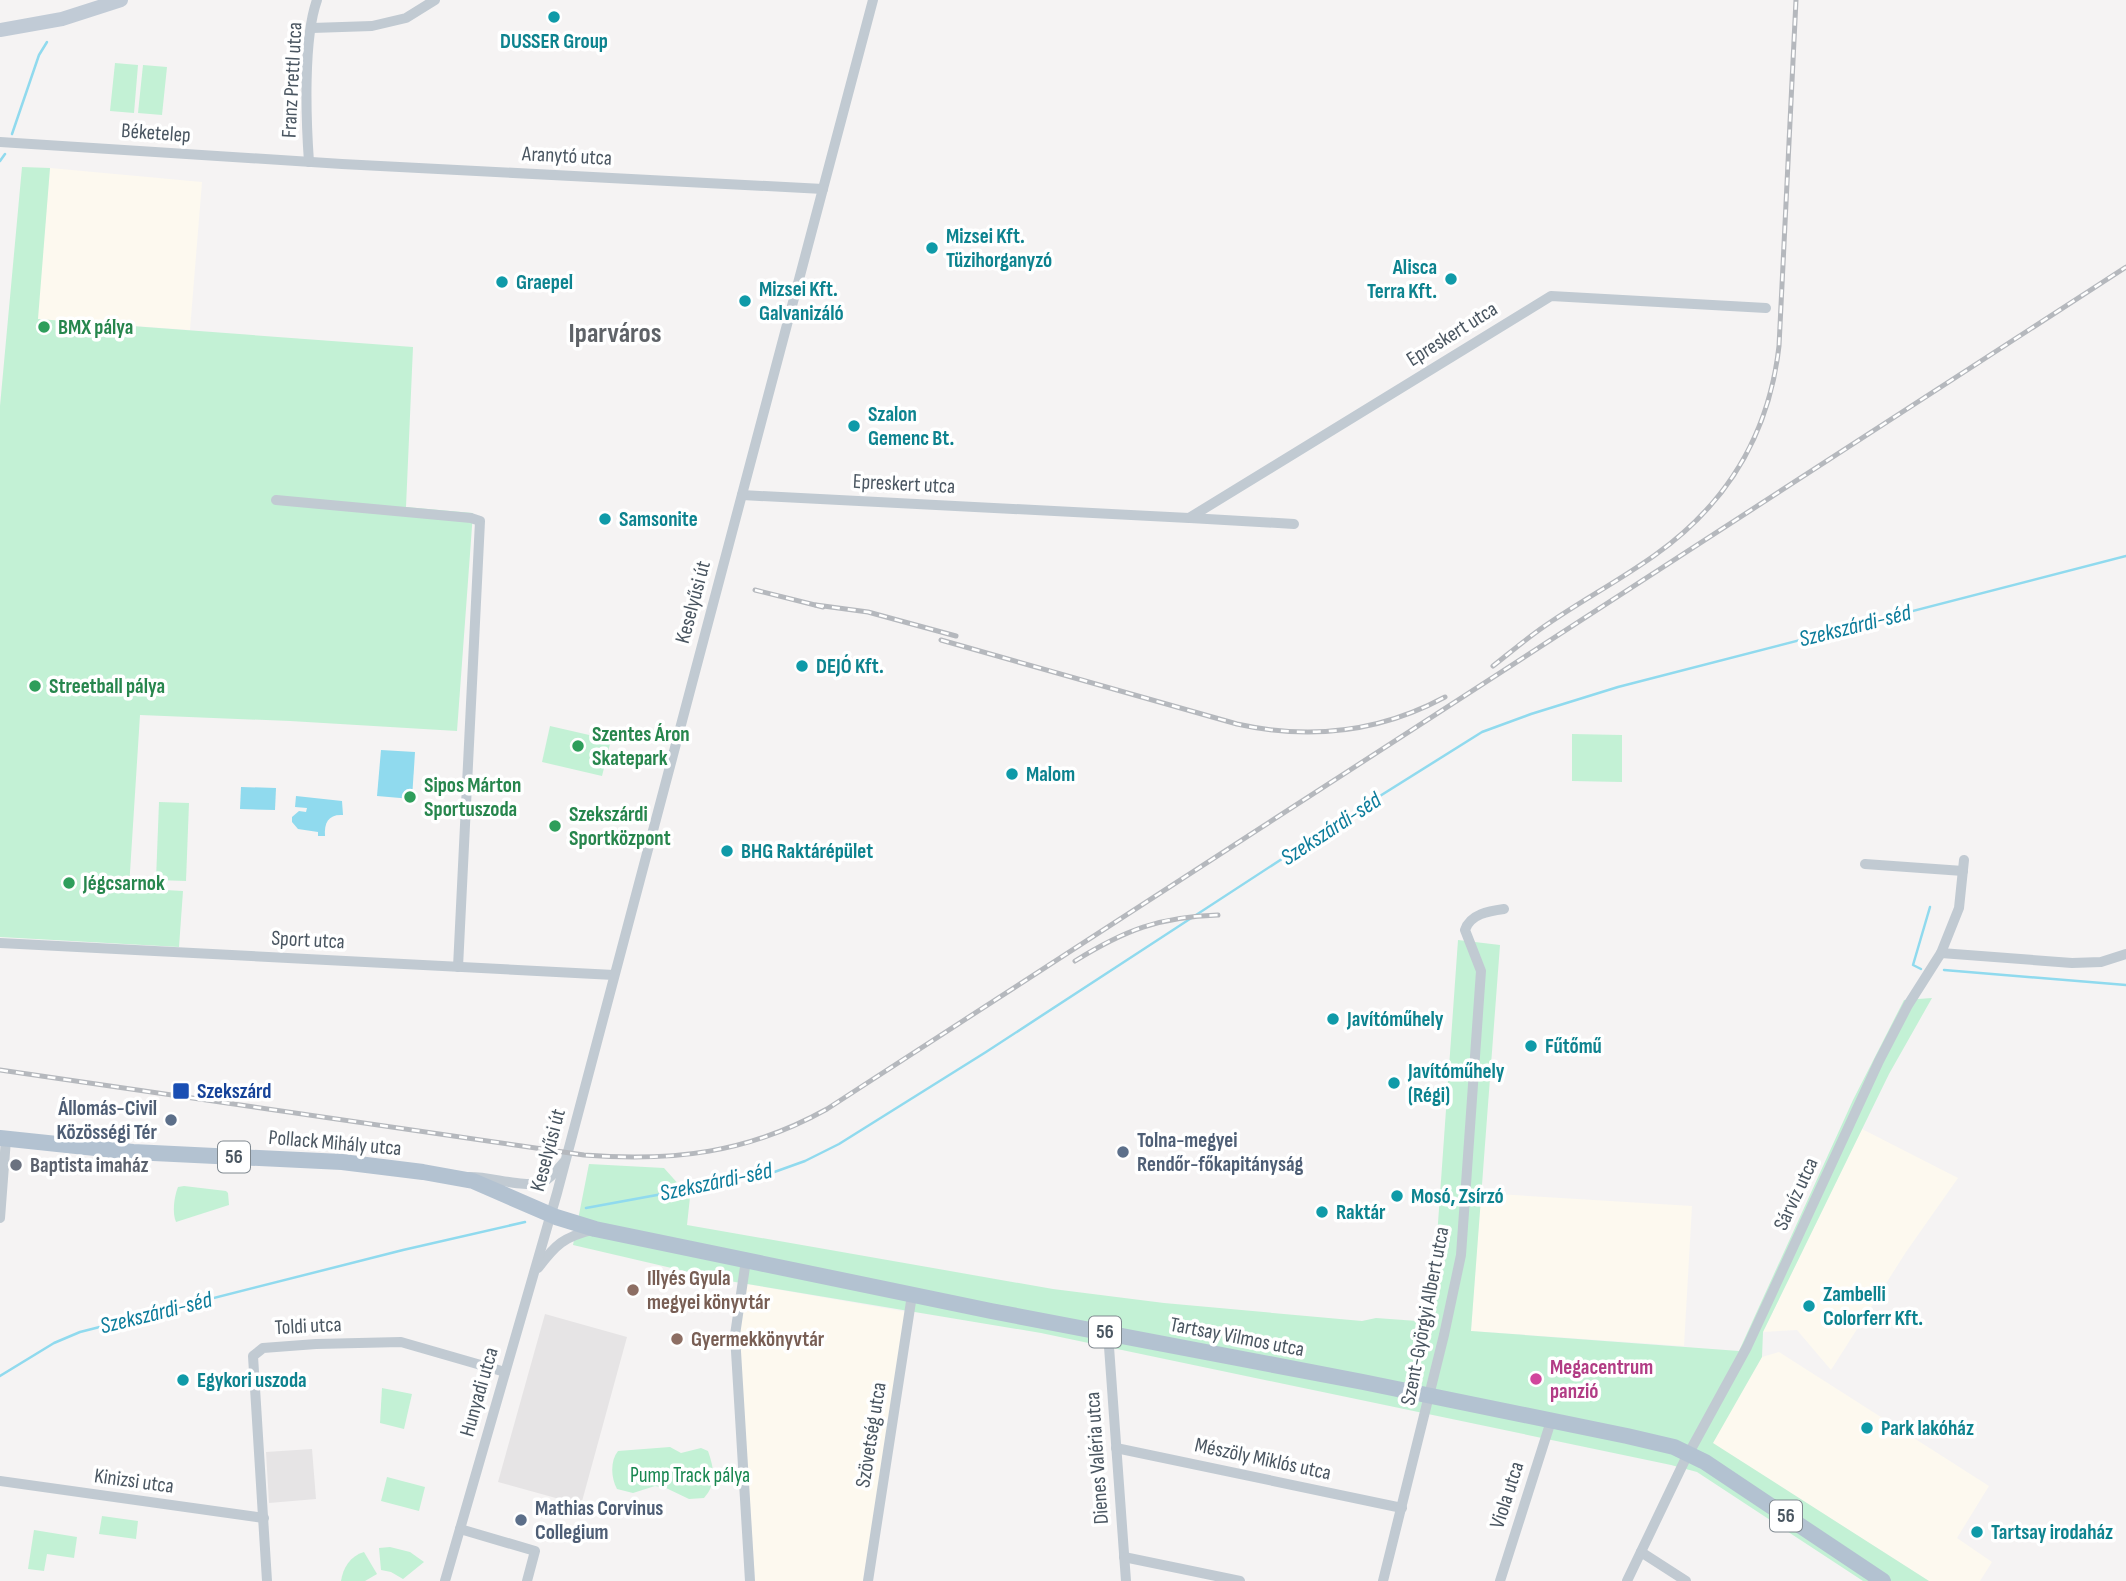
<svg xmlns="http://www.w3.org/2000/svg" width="2126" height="1581" font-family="'Sofia Sans Condensed',sans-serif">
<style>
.commercial{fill:#fdf9ef}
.education{fill:#e6e4e5}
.green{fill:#c3f1d5}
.water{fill:#90daee}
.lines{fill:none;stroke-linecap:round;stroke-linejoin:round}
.stream{stroke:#90daee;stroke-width:2.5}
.minor{stroke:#c1cad2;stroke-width:10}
.secondary{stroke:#c1cbd6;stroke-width:14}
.primary{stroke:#b3c2d1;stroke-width:16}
.rail-casing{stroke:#b5b8bd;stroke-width:5}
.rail{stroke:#fff;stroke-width:2.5;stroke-dasharray:8;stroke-linecap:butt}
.culture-dot{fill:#0f9aa8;stroke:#fff;stroke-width:2.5}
.leisure-dot{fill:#2e9e5b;stroke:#fff;stroke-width:2.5}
.transit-dot{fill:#1a4fb4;stroke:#fff;stroke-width:2.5}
.service-dot{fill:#5c6f8a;stroke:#fff;stroke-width:2.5}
.worship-dot{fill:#6b7280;stroke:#fff;stroke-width:2.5}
.education-dot{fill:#8d6e63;stroke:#fff;stroke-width:2.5}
.hotel-dot{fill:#d1479c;stroke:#fff;stroke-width:2.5}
.labels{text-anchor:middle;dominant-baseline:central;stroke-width:7;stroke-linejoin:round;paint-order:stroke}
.shield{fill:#fff;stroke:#808990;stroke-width:2}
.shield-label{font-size:19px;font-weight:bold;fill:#4a5661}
.culture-label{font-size:21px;font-weight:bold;fill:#0d838f;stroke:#fff;text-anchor:start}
.street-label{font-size:21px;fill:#4a5661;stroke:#fff}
.leisure-label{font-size:21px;font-weight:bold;fill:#27864d;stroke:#fff;text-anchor:start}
.transit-label{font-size:21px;font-weight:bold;fill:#164399;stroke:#fff;text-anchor:start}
.service-label{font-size:21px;font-weight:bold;fill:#4e5e75;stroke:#fff;text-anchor:start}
.worship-label{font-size:21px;font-weight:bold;fill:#5b616d;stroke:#fff;text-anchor:start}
.education-label{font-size:21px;font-weight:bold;fill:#785e54;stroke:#fff;text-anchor:start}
.hotel-label{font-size:21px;font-weight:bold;fill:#b23c85;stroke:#fff;text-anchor:start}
.park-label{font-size:21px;fill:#17864f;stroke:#fff}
.water-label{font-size:23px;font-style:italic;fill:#0c7c9b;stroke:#fff}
.district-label{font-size:28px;font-weight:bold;fill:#5f6368;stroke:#fff}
</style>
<rect width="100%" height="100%" fill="#f5f3f3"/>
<g class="commercial">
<polygon points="50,168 202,182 190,330 37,319"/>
<polygon points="1862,1129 1958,1178 1906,1252 1831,1370 1797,1330 1763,1332"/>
<polygon points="1481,1193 1692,1206 1684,1346 1471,1331"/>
<polygon points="747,1284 907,1312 863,1581 755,1581 739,1331"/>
<polygon points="1779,1352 1989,1486 1957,1538 1992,1562 1980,1581 1929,1581 1712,1443 1762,1357"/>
</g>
<g class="education">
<polygon points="545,1314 627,1337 581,1505 498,1482"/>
<polygon points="312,1449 316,1499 269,1503 266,1452"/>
</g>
<g class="green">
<polygon points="115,63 138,65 134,113 110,111"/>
<polygon points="143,65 167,67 162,115 138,113"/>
<polygon points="22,167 50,168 38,319 413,347 406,507 473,513 457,731 290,721 140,715 129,888 183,891 179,947 0,937 0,406"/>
<polygon points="550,726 611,740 602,776 542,762"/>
<polygon points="1572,734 1622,735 1622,782 1572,781"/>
<polygon points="159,802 189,803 186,881 156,880"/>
<polygon points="1458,940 1500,945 1471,1331 1739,1351 1853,1100 1904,1000 1932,998 1889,1074 1763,1332 1762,1357 1713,1443 1929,1581 1863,1581 1697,1472 1671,1465 1041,1333 723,1280 573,1245 589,1164 664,1168 690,1197 687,1225 1053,1289 1164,1303 1362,1321 1376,1318 1431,1322"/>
<path d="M184,1186L226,1191L228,1193L229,1205L176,1222C172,1213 174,1197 178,1187Z"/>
<polygon points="382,1388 412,1394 404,1429 380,1423"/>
<path d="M670,1447L681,1453L701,1448L708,1451C714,1468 717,1484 704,1498L689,1499L666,1488L655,1486L633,1493L617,1489C611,1478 610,1461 618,1451Z"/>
<polygon points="387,1477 425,1487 419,1511 381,1501"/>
<polygon points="102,1516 138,1521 136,1539 99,1534"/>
<polygon points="34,1530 77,1537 74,1558 47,1554 44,1571 28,1569"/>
<polygon points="390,1547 410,1552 424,1562 403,1579 391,1572 381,1570 379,1548"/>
<path d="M364,1552L377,1574L365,1581H341C343,1568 350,1556 364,1552Z"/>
</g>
<g class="water">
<polygon points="381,750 415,752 412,799 377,796"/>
<polygon points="241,787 276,788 275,810 240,809"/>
<path d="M296,796L342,801L343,815C329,814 324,822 325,836H318V832L298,829L292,822V817L299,811L306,812L307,808L295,807Z"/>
</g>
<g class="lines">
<g class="stream">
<polyline points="12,134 39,55 47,42"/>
<polyline points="0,161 5,154"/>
<polyline points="1921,969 1913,965 1930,907"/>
<polyline points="1944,970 2126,985"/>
<polyline points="586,1208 766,1175 805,1161 839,1144 986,1052 1340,821 1482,732 1531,714 1618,687 2126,556"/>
<polyline points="0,1376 54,1343 80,1332 403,1250 525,1222"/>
</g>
<g class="minor">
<polyline points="312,28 372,26 406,18 435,0"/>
<polyline points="0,142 342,164 823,189"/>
<path d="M309,162C306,120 303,39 317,0"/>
<polyline points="742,495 1189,518 1551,296 1766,308"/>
<polyline points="276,500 471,518 480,521 458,967"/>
<polyline points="1190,518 1294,524"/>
<polyline points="1865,864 1963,871"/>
<polyline points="0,943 614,975"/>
<polyline points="1941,953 2072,963 2101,962 2126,954"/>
<path d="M469,1177C489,1176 526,1189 543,1182C551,1178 558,1169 564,1162"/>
<polyline points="0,1218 6,1139"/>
<polyline points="746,1260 735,1335 750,1581"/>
<path d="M538,1268C556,1244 564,1237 592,1230"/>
<polyline points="1108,1333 1126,1581"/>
<polyline points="1116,1448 1402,1508"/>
<polyline points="0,1481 264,1518"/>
<polyline points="460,1529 535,1551 527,1581"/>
<polyline points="1641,1552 1686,1581"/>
<polyline points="1124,1557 1240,1581"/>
<polyline points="267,1581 253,1356 263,1348 316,1344 401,1342 505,1372"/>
<polyline points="445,1581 557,1193 873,0"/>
<polyline points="868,1581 912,1295"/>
<path d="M1383,1581L1444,1335L1461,1255L1481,971L1465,930C1470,914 1489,911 1504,909"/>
<polyline points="1500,1581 1551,1421"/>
<polyline points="1627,1581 1684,1462 1747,1347 1879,1061 1908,1005 1941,953 1959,908 1964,860"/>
</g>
<polyline class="secondary" points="0,30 62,19 121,0"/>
<polyline class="primary" points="0,1138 133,1152 342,1162 423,1172 473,1181 556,1217 595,1229 991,1311 1363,1382 1627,1436 1674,1447 1705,1462 1883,1581"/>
<defs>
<g id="rail">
<polyline points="755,590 823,607"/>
<polyline points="816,605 868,612 956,636"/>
<path d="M941,640L1237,724C1309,740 1380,732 1445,697"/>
<path d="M1493,666C1507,655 1520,644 1535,633C1573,605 1616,583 1655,555C1727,504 1769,434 1779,346L1796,0"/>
<path d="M1075,961C1125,930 1159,917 1218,915"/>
<path d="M0,1070L584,1155C673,1162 748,1153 827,1109L2126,267"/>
</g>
</defs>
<use href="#rail" class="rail-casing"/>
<use href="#rail" class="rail"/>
</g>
<g class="culture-dot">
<circle cx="554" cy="17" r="7"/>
<circle cx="932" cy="248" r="7"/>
<circle cx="1451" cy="279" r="7"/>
<circle cx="502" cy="282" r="7"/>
<circle cx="745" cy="301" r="7"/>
<circle cx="854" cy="426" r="7"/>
<circle cx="605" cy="519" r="7"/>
<circle cx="802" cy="666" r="7"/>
<circle cx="1012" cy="774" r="7"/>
<circle cx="727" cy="851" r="7"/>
<circle cx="1333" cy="1019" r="7"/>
<circle cx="1531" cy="1046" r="7"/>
<circle cx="1394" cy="1083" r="7"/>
<circle cx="1397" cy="1196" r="7"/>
<circle cx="1322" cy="1212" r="7"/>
<circle cx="1809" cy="1306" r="7"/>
<circle cx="183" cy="1380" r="7"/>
<circle cx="1867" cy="1428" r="7"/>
<circle cx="1977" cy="1532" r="7"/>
</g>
<g class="leisure-dot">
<circle cx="44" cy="327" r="7"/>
<circle cx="35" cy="686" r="7"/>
<circle cx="578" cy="746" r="7"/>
<circle cx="410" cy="797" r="7"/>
<circle cx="555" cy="826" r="7"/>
<circle cx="69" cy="883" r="7"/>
</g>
<rect class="transit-dot" x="172" y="1082" width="18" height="18" rx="3.5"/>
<g class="service-dot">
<circle cx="171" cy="1120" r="7"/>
<circle cx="1123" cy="1152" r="7"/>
<circle cx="521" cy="1520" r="7"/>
</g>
<circle class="worship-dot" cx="16" cy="1165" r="7"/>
<g class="education-dot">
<circle cx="633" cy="1290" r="7"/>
<circle cx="677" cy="1339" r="7"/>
</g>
<circle class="hotel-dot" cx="1536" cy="1379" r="7"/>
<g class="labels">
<g class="shield">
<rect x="218" y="1141.5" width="32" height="31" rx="5"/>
<rect x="1089" y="1316.5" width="32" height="31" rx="5"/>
<rect x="1770" y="1500.5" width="32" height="31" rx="5"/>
</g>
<g class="shield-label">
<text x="234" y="1157">56</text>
<text x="1105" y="1332">56</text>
<text x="1786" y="1516">56</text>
</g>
<g class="culture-label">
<text x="554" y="41" text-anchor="middle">DUSSER Group</text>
<text x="946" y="236">Mizsei Kft.<tspan x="946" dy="24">Tüzihorganyzó</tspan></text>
<text x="1437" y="267" text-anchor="end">Alisca<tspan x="1437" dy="24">Terra Kft.</tspan></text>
<text x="516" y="282">Graepel</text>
<text x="759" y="289">Mizsei Kft.<tspan x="759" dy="24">Galvanizáló</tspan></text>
<text x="868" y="414">Szalon<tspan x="868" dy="24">Gemenc Bt.</tspan></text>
<text x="619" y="519">Samsonite</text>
<text x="816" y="666">DEJÓ Kft.</text>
<text x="1026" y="774">Malom</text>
<text x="741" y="851">BHG Raktárépület</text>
<text x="1347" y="1019">Javítóműhely</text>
<text x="1545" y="1046">Fűtőmű</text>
<text x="1408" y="1071">Javítóműhely<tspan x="1408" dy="24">(Régi)</tspan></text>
<text x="1411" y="1196">Mosó, Zsírzó</text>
<text x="1336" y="1212">Raktár</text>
<text x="1823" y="1294">Zambelli<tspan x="1823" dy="24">Colorferr Kft.</tspan></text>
<text x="197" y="1380">Egykori uszoda</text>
<text x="1881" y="1428">Park lakóház</text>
<text x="1991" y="1532">Tartsay irodaház</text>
</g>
<g class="street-label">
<text transform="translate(292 80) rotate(-87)">Franz Prettl utca</text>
<text transform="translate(156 133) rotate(4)">Béketelep</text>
<text transform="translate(567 156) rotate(3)">Aranytó utca</text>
<text transform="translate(1452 334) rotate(-32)">Epreskert utca</text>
<text transform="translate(904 484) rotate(3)">Epreskert utca</text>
<text transform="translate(693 602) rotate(-75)">Keselyűsi út</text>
<text transform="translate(308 940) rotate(3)">Sport utca</text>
<text transform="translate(335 1143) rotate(5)">Pollack Mihály utca</text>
<text transform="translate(548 1150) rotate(-75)">Keselyűsi út</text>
<text transform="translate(1796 1194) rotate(-65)">Sárvíz utca</text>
<text transform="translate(1425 1316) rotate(-79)">Szent-Györgyi Albert utca</text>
<text transform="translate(308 1326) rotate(-3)">Toldi utca</text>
<text transform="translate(1237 1337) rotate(11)">Tartsay Vilmos utca</text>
<text transform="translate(479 1392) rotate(-74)">Hunyadi utca</text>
<text transform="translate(871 1435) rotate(-81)">Szövetség utca</text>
<text transform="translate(1097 1458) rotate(-94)">Dienes Valéria utca</text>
<text transform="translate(1263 1459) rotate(12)">Mészöly Miklós utca</text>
<text transform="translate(134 1481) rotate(8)">Kinizsi utca</text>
<text transform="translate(1507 1495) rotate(-72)">Viola utca</text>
</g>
<g class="leisure-label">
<text x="58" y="327">BMX pálya</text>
<text x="49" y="686">Streetball pálya</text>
<text x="592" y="734">Szentes Áron<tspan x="592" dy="24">Skatepark</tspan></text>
<text x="424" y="785">Sipos Márton<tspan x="424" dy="24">Sportuszoda</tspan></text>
<text x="569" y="814">Szekszárdi<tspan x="569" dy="24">Sportközpont</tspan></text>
<text x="83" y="883">Jégcsarnok</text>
</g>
<g class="transit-label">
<text x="197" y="1091">Szekszárd</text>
</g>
<g class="service-label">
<text x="157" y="1108" text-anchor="end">Állomás-Civil<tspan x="157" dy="24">Közösségi Tér</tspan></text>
<text x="1137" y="1140">Tolna-megyei<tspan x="1137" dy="24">Rendőr-főkapitányság</tspan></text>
<text x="535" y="1508">Mathias Corvinus<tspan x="535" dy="24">Collegium</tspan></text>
</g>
<g class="worship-label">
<text x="30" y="1165">Baptista imaház</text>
</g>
<g class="education-label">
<text x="647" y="1278">Illyés Gyula<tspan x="647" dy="24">megyei könyvtár</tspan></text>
<text x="691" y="1339">Gyermekkönyvtár</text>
</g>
<g class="hotel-label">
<text x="1550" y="1367">Megacentrum<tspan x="1550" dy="24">panzió</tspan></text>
</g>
<g class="park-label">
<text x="690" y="1475">Pump Track pálya</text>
</g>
<g class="water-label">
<text transform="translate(1855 626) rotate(-14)">Szekszárdi-séd</text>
<text transform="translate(1331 829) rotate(-33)">Szekszárdi-séd</text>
<text transform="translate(716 1182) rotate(-12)">Szekszárdi-séd</text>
<text transform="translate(156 1313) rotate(-14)">Szekszárdi-séd</text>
</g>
<g class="district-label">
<text x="615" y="333">Iparváros</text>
</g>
</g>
</svg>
